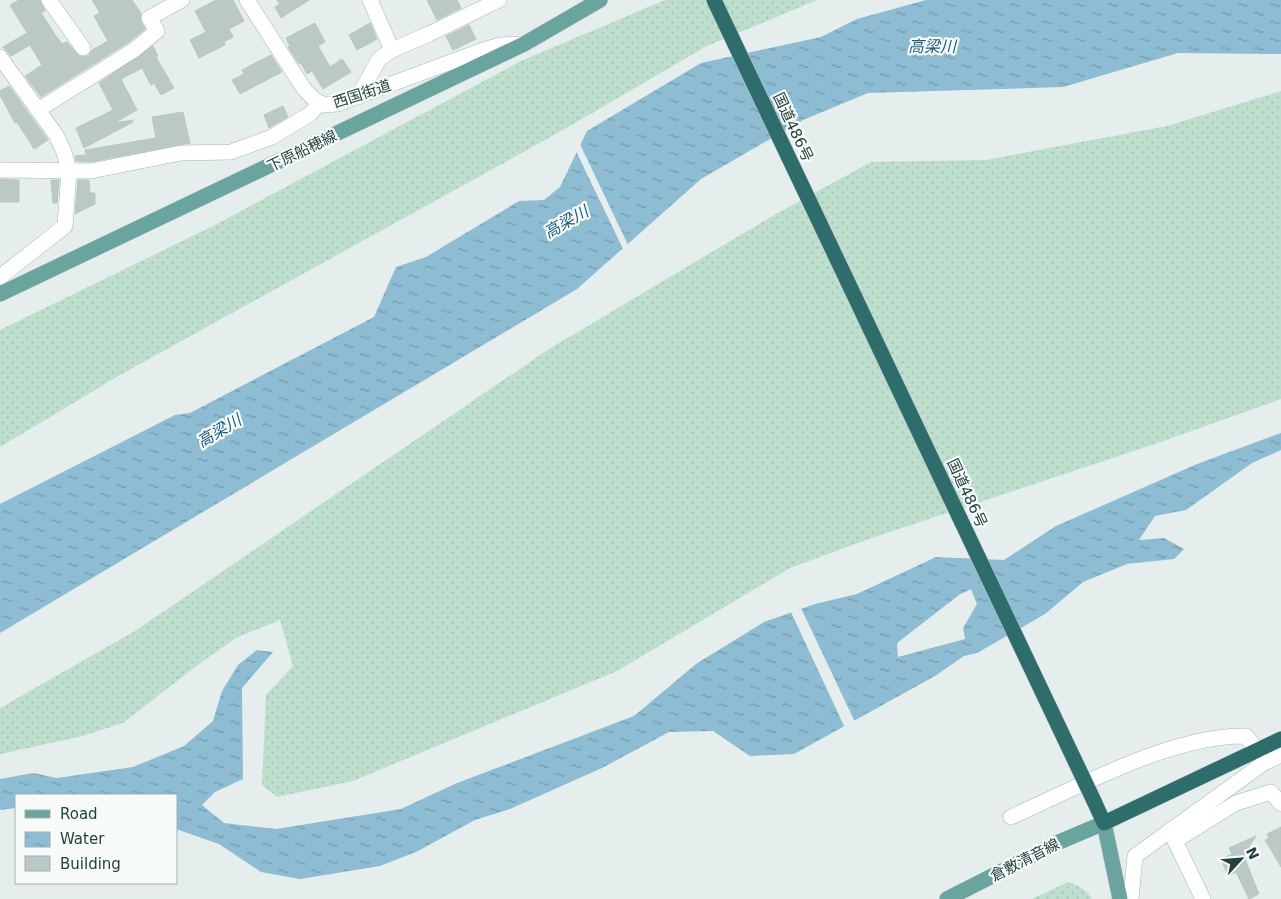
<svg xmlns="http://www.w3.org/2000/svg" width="1281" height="899" font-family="'DejaVu Sans','Noto Sans JP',sans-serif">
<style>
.grass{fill:url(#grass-dots)}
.water{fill:url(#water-ripples);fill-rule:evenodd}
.pier{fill:#e5eeec}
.building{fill:#bac9c5;stroke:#b7c8c4}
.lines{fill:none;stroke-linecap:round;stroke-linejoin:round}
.minor-casing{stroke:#a7b7b4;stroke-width:16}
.major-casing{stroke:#c1cac9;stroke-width:16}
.highway-casing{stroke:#c1cac9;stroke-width:16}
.minor{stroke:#fff;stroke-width:15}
.major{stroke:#69a49f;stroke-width:15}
.highway{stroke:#2f6d6c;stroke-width:15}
.highway-bridge-casing{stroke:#c1cac9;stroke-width:16;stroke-linecap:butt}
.highway-bridge{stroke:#2f6d6c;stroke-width:15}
.labels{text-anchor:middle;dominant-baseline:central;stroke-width:4.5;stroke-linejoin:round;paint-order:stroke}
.street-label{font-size:15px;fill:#23413e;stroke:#f6faf9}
.water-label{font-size:16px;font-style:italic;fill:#1c5c7e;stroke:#f6faf9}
</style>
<defs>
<pattern id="grass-dots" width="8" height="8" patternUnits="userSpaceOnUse" patternTransform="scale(1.25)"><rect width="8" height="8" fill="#bedfcd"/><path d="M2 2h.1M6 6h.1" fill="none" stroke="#a3c1b1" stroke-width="1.8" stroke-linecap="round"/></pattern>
<pattern id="water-ripples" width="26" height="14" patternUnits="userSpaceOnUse" patternTransform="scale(1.25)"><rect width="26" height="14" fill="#8dbcd3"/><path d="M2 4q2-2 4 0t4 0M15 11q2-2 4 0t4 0" fill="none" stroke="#739aad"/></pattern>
</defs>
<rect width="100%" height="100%" fill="#e5eeec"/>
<g class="grass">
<polygon points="665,0 817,0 707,46 556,134 120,375 0,447 0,330 215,225 521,61"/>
<polygon points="1281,91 1281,399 1155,444 872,538 790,568 617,671 353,781 277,797 262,785 266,695 293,666 280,620 236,638 199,664 123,723 79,737 0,754 0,708 135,631 549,349 769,218 871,162 986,160 1167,126"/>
<path d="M1068,882C1078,884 1086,890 1092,899H1032Z"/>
</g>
<g class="water">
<polygon points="926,0 1281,0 1281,54 1178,53 1063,87 868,93 803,120 701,179 577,289 0,633 0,504 175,415 190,413 374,317 396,267 426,257 519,201 544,200 560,187 587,131 701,63 821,37 857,19"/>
<path d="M1281,433V450L1252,463L1186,510L1155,516L1139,540L1164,538L1184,549L1174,559L1127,564L1083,582L1045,614L977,653L964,656L935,676L794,754L750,756L713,731L669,732L602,768L510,809L475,820L416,852L380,866L300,879L261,872L219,844L176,829V795H16V808L0,810V779L33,773L57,778L133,767L184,746L213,721L222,691L238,665L257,650L273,652L242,688L243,779L215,792L202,805L224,823L276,829L401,809L457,783L634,716L696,664L764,622L815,604L857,594L936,557L1004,560L1056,526L1197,464ZM971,589L977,604L963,628L965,639L898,657L897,643L959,595Z"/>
</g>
<g class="pier">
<polygon points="579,142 629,247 624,251 575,149"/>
<polygon points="800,606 855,722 845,728 790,610"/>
</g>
<g class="building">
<polygon points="19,0 40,0 45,11 41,13 56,36 62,44 67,42 80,57 88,56 92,50 108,41 94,16 100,13 92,0 132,0 141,13 140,19 145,29 129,42 41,97 25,76 42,65 30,45 11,56 3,47 27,33 10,5"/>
<polygon points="216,0 233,0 244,21 229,29 233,37 224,42 225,45 199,58 190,40 206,32 195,11"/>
<polygon points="277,0 309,0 281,18 275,7 280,4"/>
<polygon points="427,0 457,0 461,8 437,20"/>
<polygon points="315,23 325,42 318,46 330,67 342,59 351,72 323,89 312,71 307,74 301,63 299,64 288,47 290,46 286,38"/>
<polygon points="370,23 377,39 357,50 349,35"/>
<polygon points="469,25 476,39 453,50 446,36"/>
<polygon points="153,46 158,56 156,57 174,88 161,95 154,83 151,85 142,68 121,79 137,110 114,123 133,120 133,122 84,148 76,128 113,110 99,83"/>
<polygon points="271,55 282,72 240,94 232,80 244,74 242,70"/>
<polygon points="9,86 48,140 34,149 17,122 15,123 0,95 0,91"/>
<polygon points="283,106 288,117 269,128 264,115"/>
<polygon points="183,112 190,143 90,162 76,161 75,156 86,155 85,150 156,138 152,117"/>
<polygon points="0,179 19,180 19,202 0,202"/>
<polygon points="51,180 59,180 57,203 53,203"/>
<polygon points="78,180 89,180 90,193 95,193 95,204 75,214"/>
<polygon points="1281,827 1281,867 1265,840 1269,838 1267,834"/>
<polygon points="1256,836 1249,847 1253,855 1245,859 1259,894 1249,899 1236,872 1228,876 1221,859 1232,854 1229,848"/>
</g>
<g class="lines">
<defs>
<g id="minor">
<polyline points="49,0 83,48"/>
<polyline points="247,0 304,89 315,100 324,105 337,104 486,49 501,45 524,44"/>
<polyline points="370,0 392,50"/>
<polyline points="0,57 56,135 64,152 69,171 65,226 0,277"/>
<polyline points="358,97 379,59 392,50 429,34 499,0"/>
<polyline points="38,110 134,50 157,31 149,18 182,0"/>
<polyline points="0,170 91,171 181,153 231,152 272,137 310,114 320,103"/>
<path d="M1011,817C1079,787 1171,735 1246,736L1257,750"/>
<polyline points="1170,830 1175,841 1236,803 1271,792 1281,804"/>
<polyline points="1175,841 1203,899"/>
<polyline points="1131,899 1135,856 1264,763 1281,755"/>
</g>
<g id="major">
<polyline points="0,294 524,44 600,0"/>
<polyline points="947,899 1059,842 1104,823 1120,899"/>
</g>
<polyline id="highway" points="1094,801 1104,823 1281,739"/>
</defs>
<use href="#minor" class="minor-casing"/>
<use href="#major" class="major-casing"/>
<use href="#highway" class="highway-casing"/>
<use href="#minor" class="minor"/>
<use href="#major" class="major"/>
<use href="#highway" class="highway"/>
<defs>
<polyline id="highway-bridge" points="714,0 1094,801"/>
</defs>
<use href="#highway-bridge" class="highway-bridge-casing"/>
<use href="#highway-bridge" class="highway-bridge"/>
</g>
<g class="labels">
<g class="street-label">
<text transform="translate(362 94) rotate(-18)">西国街道</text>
<text transform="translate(793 127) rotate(65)">国道486号</text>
<text transform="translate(302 151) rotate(-26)">下原船穂線</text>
<text transform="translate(967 493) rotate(65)">国道486号</text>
<text transform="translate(1025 860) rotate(-27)">倉敷清音線</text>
</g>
<g class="water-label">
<text x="932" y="46">高梁川</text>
<text transform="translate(566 222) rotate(-30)">高梁川</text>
<text transform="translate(219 431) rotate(-31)">高梁川</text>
</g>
</g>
<rect x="15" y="794" width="162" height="90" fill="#f6faf9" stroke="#a2b0ae"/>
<rect x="25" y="810" width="25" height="8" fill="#69a49f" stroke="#a2b0ae"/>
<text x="60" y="819" font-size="15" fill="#23413e">Road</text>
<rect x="25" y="832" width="25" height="15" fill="url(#water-ripples)" stroke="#a2b0ae"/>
<text x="60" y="844" font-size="15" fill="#23413e">Water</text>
<rect x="25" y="856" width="25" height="15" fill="#bac9c5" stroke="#a2b0ae"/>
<text x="60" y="869" font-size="15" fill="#23413e">Building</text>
<g transform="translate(1241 859) rotate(64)" stroke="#f6faf9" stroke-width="4" paint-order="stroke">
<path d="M0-4L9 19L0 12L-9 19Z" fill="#23413e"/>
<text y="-8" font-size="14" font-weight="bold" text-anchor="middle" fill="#23413e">N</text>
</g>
</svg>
